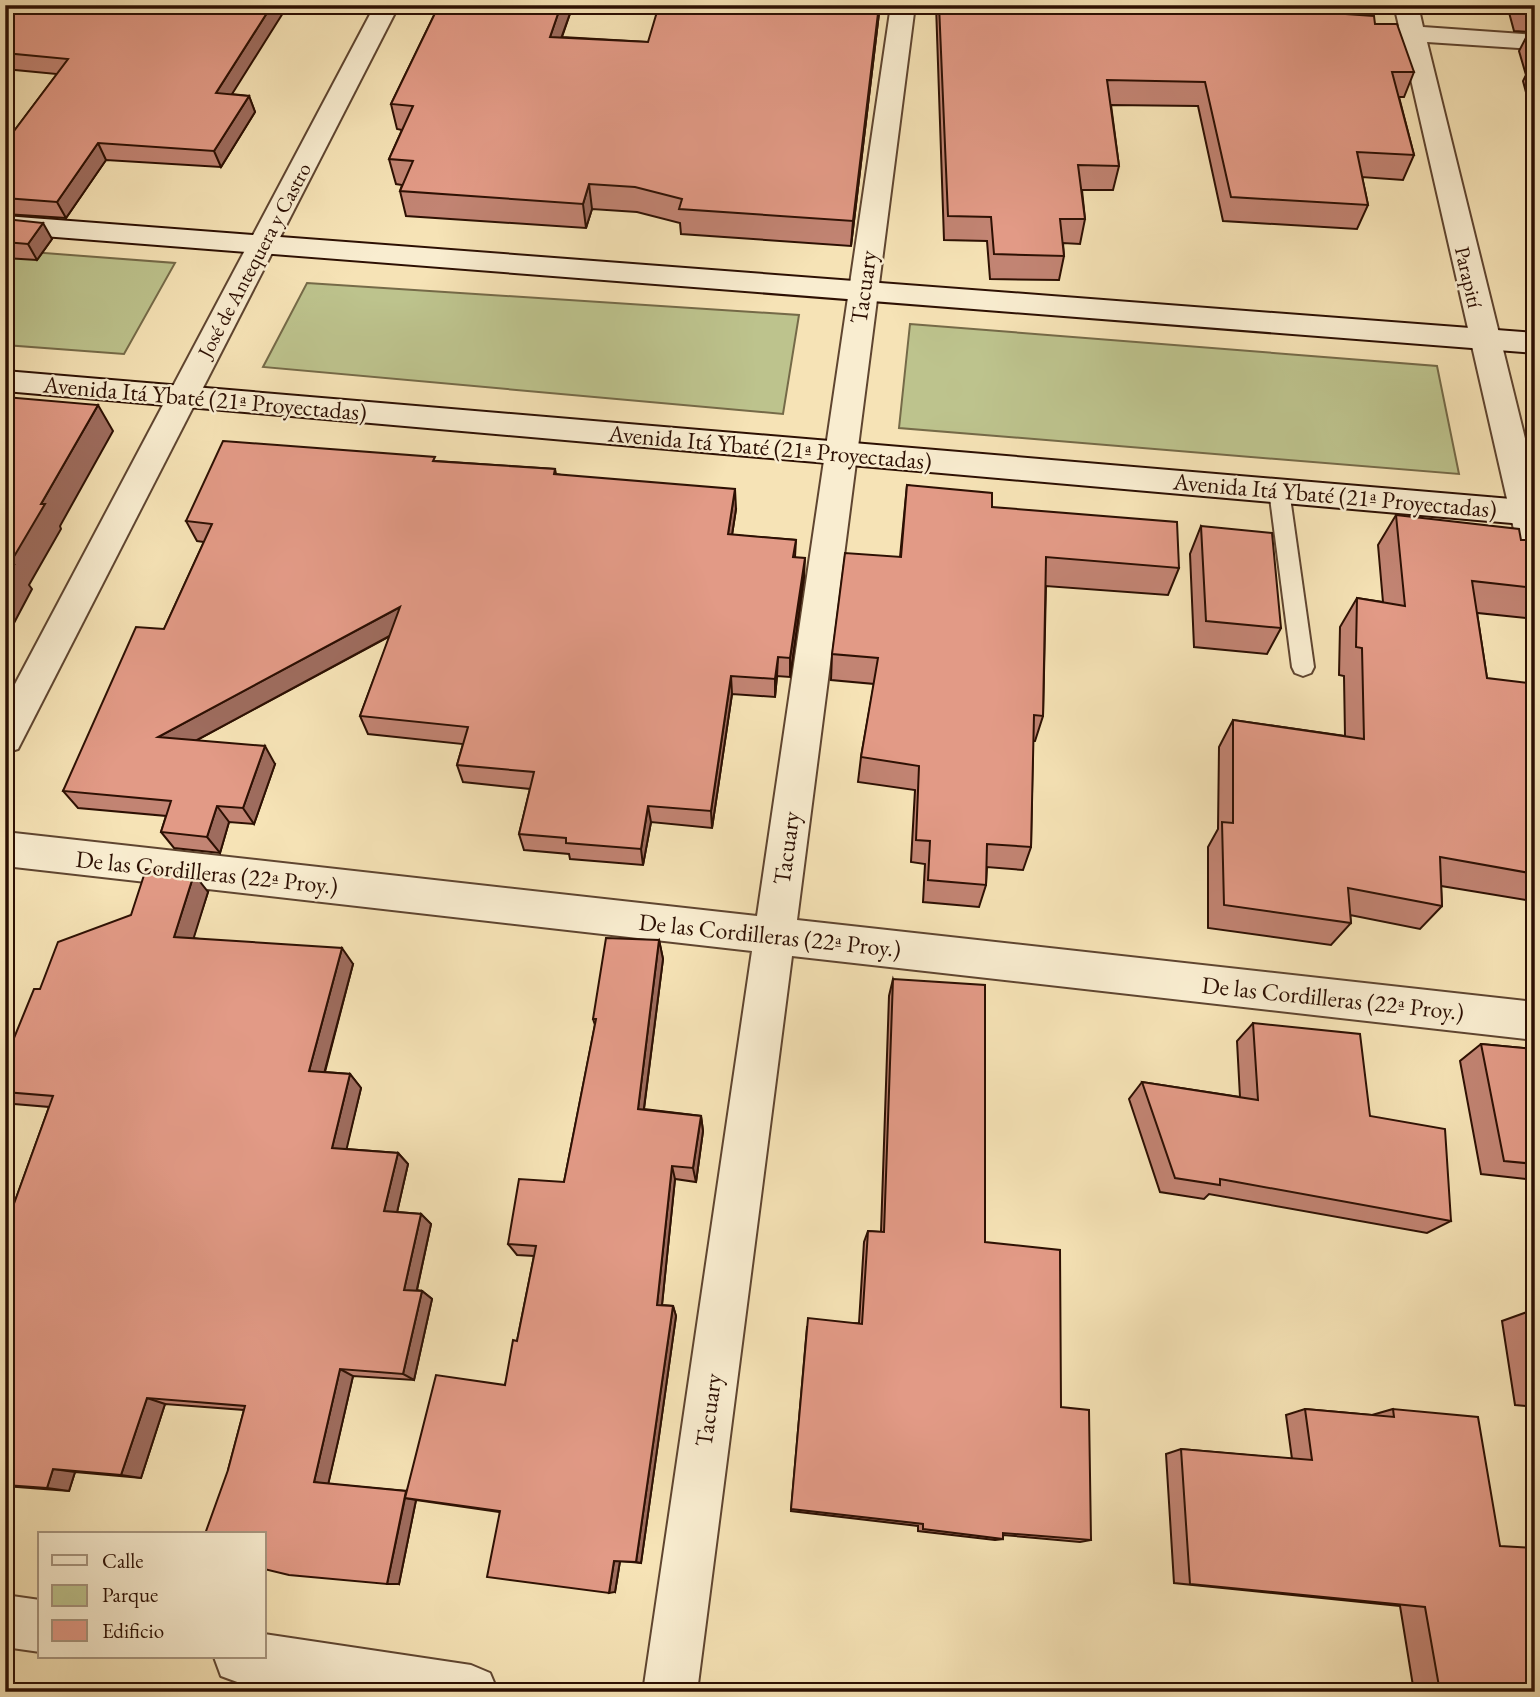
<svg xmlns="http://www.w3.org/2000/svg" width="1540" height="1697" font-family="'EB Garamond',serif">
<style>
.green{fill:#bdc38d;stroke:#756a48;stroke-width:2}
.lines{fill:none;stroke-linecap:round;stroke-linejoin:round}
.lane-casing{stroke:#5f4530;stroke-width:4}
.street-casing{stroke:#5f4530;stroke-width:4}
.secondary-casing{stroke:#2d1003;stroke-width:4}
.lane{fill:#f9edd0;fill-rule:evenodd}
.street{fill:#f9edd0;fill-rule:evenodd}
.secondary{fill:#f9edd0;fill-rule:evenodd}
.wall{fill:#c28473;stroke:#2d1003;stroke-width:2}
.shaded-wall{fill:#9e6c5e;stroke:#2d1003;stroke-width:2}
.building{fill:#e29a86;stroke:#2d1003;stroke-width:2}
.labels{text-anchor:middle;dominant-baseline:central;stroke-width:5;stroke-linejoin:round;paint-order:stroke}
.far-street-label{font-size:21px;fill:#2d1003;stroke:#f9edd0}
.street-label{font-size:24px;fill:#2d1003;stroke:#f9edd0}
</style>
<rect width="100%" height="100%" fill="#f6e3b6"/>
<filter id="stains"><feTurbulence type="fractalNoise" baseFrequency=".00286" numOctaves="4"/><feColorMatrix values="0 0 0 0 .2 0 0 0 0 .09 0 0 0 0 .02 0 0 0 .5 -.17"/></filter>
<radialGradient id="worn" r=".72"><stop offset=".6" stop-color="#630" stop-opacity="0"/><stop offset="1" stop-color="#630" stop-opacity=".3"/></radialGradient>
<g class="green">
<polygon points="5,250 175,263 124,354 5,345"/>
<polygon points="307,283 799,315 783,414 263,367"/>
<polygon points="910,324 1437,366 1459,474 899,428"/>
</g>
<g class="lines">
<defs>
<polygon id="lane" points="1279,483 1286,485 1289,490 1314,667 1311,673 1303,676 1295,673 1292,667 1269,490 1272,485"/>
<g id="street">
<polygon points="375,5 399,5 18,749 5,753 5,703"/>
<polygon points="891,5 915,5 797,920 1535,1002 1535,1040 792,956 697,1692 643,1692 752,951 5,866 5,832 757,916"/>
<polygon points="1394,5 1418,5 1423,27 1535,35 1535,49 1427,42 1535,479 1535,559 1523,556 1518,547 1402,40 1378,37 1375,32 1378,27 1399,26"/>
<polygon points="5,1595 40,1600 40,1652 5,1647"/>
<polygon points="264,1634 471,1665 490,1673 498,1692 295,1692 240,1683 221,1676 214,1657 264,1657"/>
</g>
<g id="secondary">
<polygon points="5,216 1535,333 1535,353 5,233"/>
<polygon points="5,371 1535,501 1535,525 5,391"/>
</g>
</defs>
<use href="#lane" class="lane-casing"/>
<use href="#street" class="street-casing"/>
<use href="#secondary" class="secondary-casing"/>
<use href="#lane" class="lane"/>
<use href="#street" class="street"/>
<use href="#secondary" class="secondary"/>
</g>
<g class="wall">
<polygon points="5,5 231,94 249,96 255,112 221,167 106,160 66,218 5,214 5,143 57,74 5,69"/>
<polygon points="439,5 573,5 562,37 648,42 880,5 851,246 681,234 680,223 637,212 592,209 586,228 406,216 400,191 402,185 396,184 389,159 402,130 397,129 391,104"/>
<polygon points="936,5 1367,5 1363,15 1375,24 1414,72 1404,97 1399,97 1414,155 1403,180 1362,177 1368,205 1357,229 1223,221 1198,106 1111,105 1119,166 1113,190 1082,190 1085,219 1080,244 1063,243 1064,256 1059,280 990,279 987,241 944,240"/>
<polygon points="1507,5 1535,5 1535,126 1523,81 1526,75 1519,51 1529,32 1514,31"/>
<polygon points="1535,137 1535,191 1526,153"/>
<polygon points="5,219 52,239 37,260 5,258"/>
<polygon points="436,461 555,469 556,474 736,509 732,535 796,540 795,557 804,577 790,677 777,676 775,697 732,694 712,828 651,822 643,865 570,859 569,854 524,850 519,834 530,789 463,782 457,765 463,744 368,734 360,716 390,636 197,740 275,764 254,824 229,822 220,853 174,848 161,832 166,816 78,808 63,791 164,629 204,542 197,541 186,521"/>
<polygon points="907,485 992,507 1179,568 1168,595 1046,586 1043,716 1035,741 1033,741 1031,847 1023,870 987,867 986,885 979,907 923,902 925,864 911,862 915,790 858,782 861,757 874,684 831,680 832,654 900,557"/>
<polygon points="1396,515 1521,540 1535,540 1535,619 1477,613 1487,678 1535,709 1535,899 1532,901 1441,886 1442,906 1420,929 1350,915 1351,923 1331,945 1208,928 1208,847 1218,829 1219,747 1233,720 1345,736 1344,676 1339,675 1340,627 1357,598 1383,602 1378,545"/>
<polygon points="1201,526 1281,628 1267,654 1194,647 1190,554"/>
<polygon points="208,892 193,938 353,964 325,1072 350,1074 361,1088 346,1149 398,1153 408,1164 397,1212 421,1214 431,1224 417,1290 422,1291 432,1299 414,1380 353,1376 328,1484 406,1491 505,1385 517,1341 534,1256 517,1255 508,1244 564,1182 595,1025 593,1019 659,940 663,959 644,1109 701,1116 703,1131 696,1182 675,1179 662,1305 673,1306 676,1316 641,1563 620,1561 615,1592 499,1512 416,1500 399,1584 228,1470 244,1410 165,1404 141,1478 75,1472 69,1491 5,1486 5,1211 11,1212 49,1107 14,1104 5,1099 5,1060 40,989"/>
<polygon points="893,979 985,1242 1061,1407 1091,1540 1080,1542 1003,1535 1003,1539 995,1540 918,1531 918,1526 791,1511 807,1327 859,1323 864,1242 868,1231 881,1232 889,996"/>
<polygon points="1253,1023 1370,1116 1451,1221 1427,1233 1209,1194 1204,1199 1160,1192 1129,1099 1142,1082 1240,1097 1237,1041"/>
<polygon points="1481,1044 1535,1049 1535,1180 1481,1174 1460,1061"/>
<polygon points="1530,1311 1535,1311 1535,1407 1515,1405 1502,1321"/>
<polygon points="1305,1409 1372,1415 1393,1409 1500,1546 1535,1692 1414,1692 1400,1606 1174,1583 1166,1454 1181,1449 1292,1459 1286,1415"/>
</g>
<g class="shaded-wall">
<polygon points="272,5 288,5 222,110 216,93"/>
<polygon points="561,5 573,5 553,61 550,37"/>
<polygon points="879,5 880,5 851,246 853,221"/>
<polygon points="249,96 255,112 221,167 214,151"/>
<polygon points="98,143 106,160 66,218 57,202"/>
<polygon points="589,184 592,209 586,228 583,204"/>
<polygon points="43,223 52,239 37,260 28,244"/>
<polygon points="98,405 113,431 60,526 61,529 29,585 32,589 5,640 5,581 9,565 41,504"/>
<polygon points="735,489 736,509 729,554 728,534"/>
<polygon points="805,558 804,577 790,677 790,658"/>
<polygon points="400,607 408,626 171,754 158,737"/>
<polygon points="778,657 777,676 775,697 775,679"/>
<polygon points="731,676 732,694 712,828 711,811"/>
<polygon points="265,746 275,764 254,824 243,808"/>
<polygon points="217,806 229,822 220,853 207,837"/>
<polygon points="648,806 651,822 643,865 641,849"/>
<polygon points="194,874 208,892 189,953 174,937"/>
<polygon points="659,940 663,959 642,1123 638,1109"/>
<polygon points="342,948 353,964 321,1085 309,1071"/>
<polygon points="350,1074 361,1088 344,1160 332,1148"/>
<polygon points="701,1116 703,1131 696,1182 693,1168"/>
<polygon points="398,1153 408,1164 395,1221 384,1211"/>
<polygon points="672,1166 675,1179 661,1314 657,1305"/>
<polygon points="421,1214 431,1224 415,1298 404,1290"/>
<polygon points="422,1291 432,1299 414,1380 403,1374"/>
<polygon points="673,1306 676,1316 641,1563 636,1562"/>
<polygon points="340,1369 353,1376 328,1485 314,1482"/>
<polygon points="147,1398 165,1404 141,1478 121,1475"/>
<polygon points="53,1469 75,1472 69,1491 47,1488"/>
<polygon points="405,1498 416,1500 399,1584 387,1584"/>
<polygon points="614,1561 620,1561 615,1592 609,1593"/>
</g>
<g class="building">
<polygon points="5,5 272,5 216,93 249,96 214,151 98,143 57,202 5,198 5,143 68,59 5,53"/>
<polygon points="439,5 561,5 550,37 648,42 659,5 879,5 853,221 679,209 682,199 635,187 589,184 583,204 400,191 413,161 389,159 413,106 391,104"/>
<polygon points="939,5 1217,5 1374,16 1375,24 1397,24 1414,72 1392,72 1414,155 1357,152 1368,205 1231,197 1205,82 1107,80 1119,166 1078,165 1085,219 1060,219 1064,256 994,254 991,217 948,216"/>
<polygon points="5,219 43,223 28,244 5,242"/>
<polygon points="5,397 98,405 41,504 45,504 9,565 14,565 5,581"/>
<polygon points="223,441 435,457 433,461 555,469 554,474 735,489 728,534 796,540 793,557 805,558 790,658 778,657 775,679 731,676 711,811 648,806 641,849 566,843 566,838 519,834 534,772 457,765 468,727 360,716 400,607 158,737 265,746 243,808 217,806 207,837 161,832 171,801 63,791 136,627 164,629 212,524 186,521"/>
<polygon points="907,485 992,493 992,507 1177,522 1179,568 1046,557 1043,716 1034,715 1031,847 987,844 986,885 928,880 930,841 916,840 919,766 861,757 878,658 832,654 845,553 901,557"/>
<polygon points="1396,515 1519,529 1521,540 1535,540 1535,588 1472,581 1487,678 1529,683 1535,709 1535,874 1440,857 1442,906 1348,888 1351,923 1224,905 1222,822 1233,823 1233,720 1364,739 1362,648 1356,647 1357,598 1405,606"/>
<polygon points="1201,526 1272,533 1281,628 1206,621"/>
<polygon points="146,869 194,874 174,937 342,948 309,1071 350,1074 332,1148 398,1153 384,1211 421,1214 404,1290 422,1291 403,1374 340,1369 314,1482 406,1491 387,1584 289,1575 264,1569 264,1534 205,1534 228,1470 245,1406 147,1398 121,1475 53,1469 47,1488 5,1485 5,1211 11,1212 53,1096 5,1092 5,1060 34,989 40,989 58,942 131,915"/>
<polygon points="606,938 659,940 638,1109 701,1116 693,1168 672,1166 657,1305 673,1306 636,1562 614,1561 609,1593 487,1577 500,1511 405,1498 436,1375 505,1385 513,1340 517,1341 536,1246 508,1244 519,1179 564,1182 596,1019 593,1019"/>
<polygon points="893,979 985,985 985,1242 1060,1250 1061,1407 1089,1410 1091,1540 1003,1533 1003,1539 923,1529 923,1524 791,1509 808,1318 862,1324 868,1231 884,1232"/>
<polygon points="1253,1023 1360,1034 1370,1116 1445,1129 1451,1221 1220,1179 1220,1185 1175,1178 1142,1082 1258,1100"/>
<polygon points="1481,1044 1535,1049 1535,1164 1504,1161"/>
<polygon points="1530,1311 1535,1311 1535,1338"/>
<polygon points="1305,1409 1394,1417 1393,1409 1478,1417 1500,1546 1534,1548 1535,1550 1535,1692 1440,1692 1425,1607 1190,1584 1181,1449 1312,1460"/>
</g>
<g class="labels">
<g class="far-street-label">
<text transform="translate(254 260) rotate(-62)">José de Antequera y Castro</text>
<text transform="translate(1469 277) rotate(77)">Parapití</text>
</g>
<g class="street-label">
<text transform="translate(863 287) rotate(-82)">Tacuary</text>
<text transform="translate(205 398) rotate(5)">Avenida Itá Ybaté (21ª Proyectadas)</text>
<text transform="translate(770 447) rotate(5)">Avenida Itá Ybaté (21ª Proyectadas)</text>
<text transform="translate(1335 495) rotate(5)">Avenida Itá Ybaté (21ª Proyectadas)</text>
<text transform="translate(786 848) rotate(-82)">Tacuary</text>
<text transform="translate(207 872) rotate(6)">De las Cordilleras (22ª Proy.)</text>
<text transform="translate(770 935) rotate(6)">De las Cordilleras (22ª Proy.)</text>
<text transform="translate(1333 998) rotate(6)">De las Cordilleras (22ª Proy.)</text>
<text transform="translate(708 1410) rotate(-82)">Tacuary</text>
</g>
</g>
<rect width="1540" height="1697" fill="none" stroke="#f6e3b6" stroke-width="28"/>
<rect x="7" y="7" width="1526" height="1683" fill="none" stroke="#2d1003" stroke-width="3.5"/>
<rect x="14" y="14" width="1512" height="1669" fill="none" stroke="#2d1003" stroke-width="2"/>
<rect x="38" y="1532" width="228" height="126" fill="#f9edd0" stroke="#a7957e" stroke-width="2"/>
<rect x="52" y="1555" width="35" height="10" fill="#f9edd0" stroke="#a7957e" stroke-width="2"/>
<text x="102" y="1568" font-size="21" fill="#2d1003">Calle</text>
<rect x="52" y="1585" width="35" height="21" fill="#bdc38d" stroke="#a7957e" stroke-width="2"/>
<text x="102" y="1602" font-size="21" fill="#2d1003">Parque</text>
<rect x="52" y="1620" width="35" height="21" fill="#e29a86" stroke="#a7957e" stroke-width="2"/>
<text x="102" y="1638" font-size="21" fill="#2d1003">Edificio</text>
<rect width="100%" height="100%" filter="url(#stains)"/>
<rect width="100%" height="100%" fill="url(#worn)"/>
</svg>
